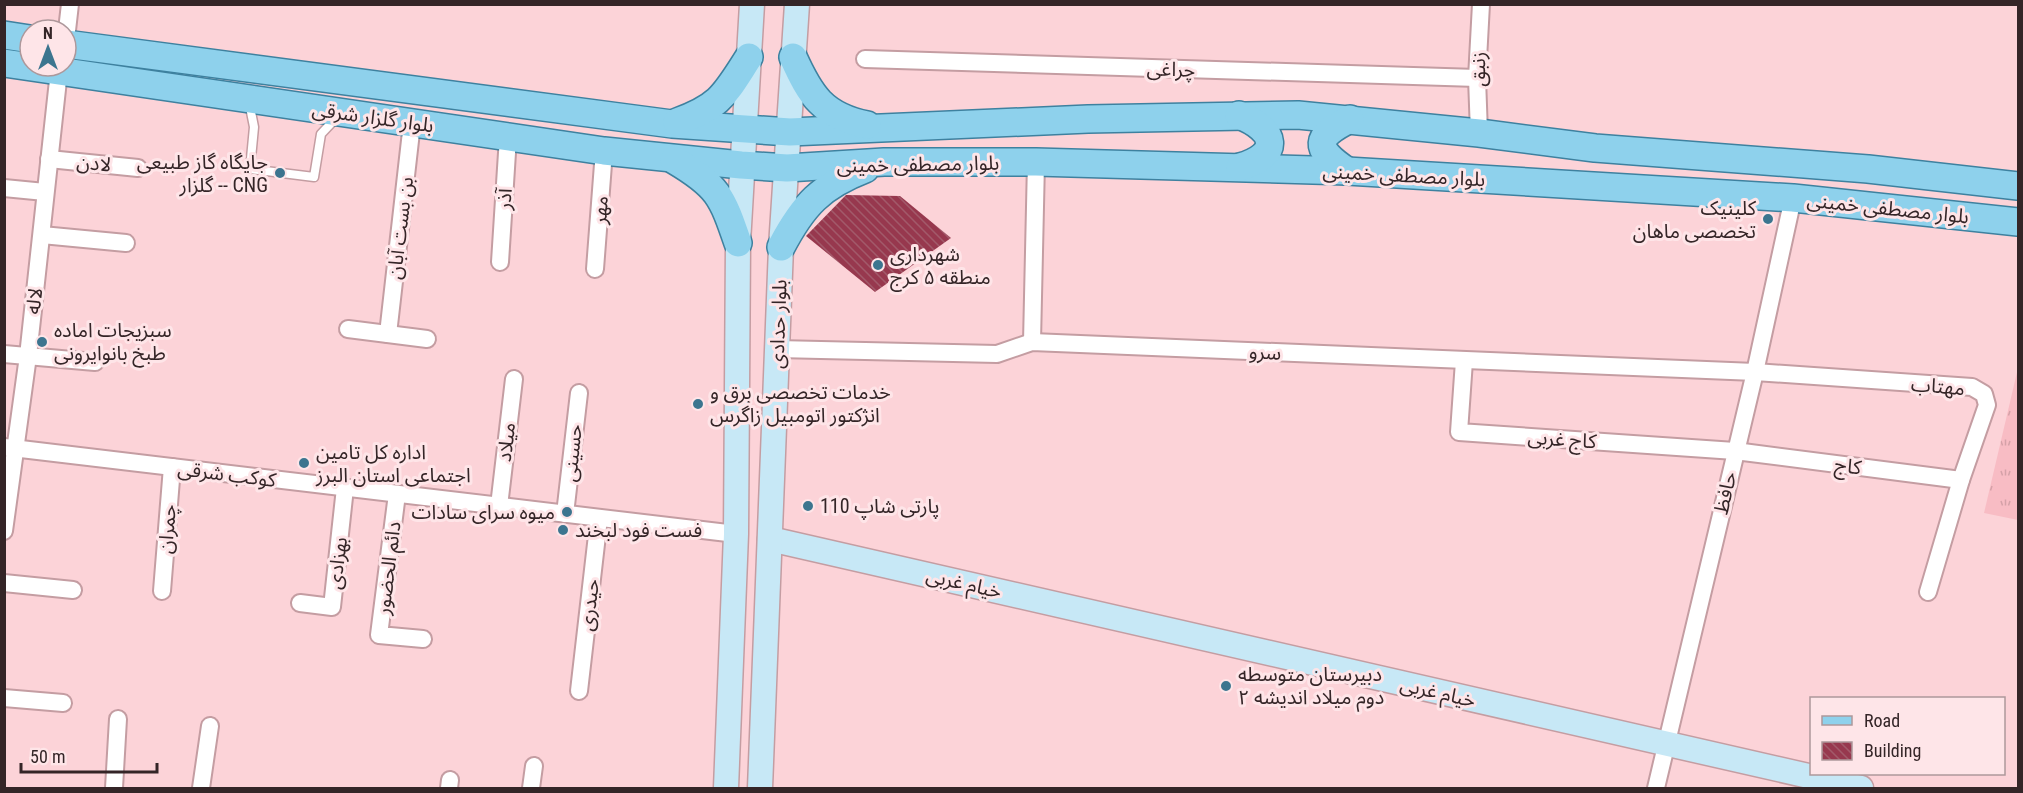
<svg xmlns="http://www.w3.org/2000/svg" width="2023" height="793" font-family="'Roboto Condensed','Noto Sans Arabic',sans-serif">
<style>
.park{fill:url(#park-tufts)}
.building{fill:url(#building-back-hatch)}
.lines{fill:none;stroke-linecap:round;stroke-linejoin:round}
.lane-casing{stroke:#c49da2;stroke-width:11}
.street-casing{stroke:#c49da2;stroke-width:20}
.secondary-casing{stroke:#c49da2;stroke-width:27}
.primary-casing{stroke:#3e819f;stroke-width:30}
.lane{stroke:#fff;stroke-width:8}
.street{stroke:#fff;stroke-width:16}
.secondary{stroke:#c7e8f6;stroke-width:24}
.primary{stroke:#8ed1ec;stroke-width:27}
.poi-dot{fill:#3c758f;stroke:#fee5e8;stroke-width:2}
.labels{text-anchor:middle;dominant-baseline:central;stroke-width:6;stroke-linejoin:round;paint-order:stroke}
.street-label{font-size:20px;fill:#342527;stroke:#fee5e8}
.poi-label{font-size:20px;fill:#342527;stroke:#fee5e8;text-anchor:start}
</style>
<defs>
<pattern id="park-tufts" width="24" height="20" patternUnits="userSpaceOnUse" patternTransform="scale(1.5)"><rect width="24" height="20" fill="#f8bcc4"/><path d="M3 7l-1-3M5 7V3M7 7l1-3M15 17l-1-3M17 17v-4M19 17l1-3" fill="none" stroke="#d5a1a8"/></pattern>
<pattern id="building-back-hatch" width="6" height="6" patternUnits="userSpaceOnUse" patternTransform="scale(1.5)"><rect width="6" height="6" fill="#97384e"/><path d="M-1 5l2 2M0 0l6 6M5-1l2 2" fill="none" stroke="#a25a6a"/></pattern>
</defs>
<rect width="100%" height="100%" fill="#fcd3d8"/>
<polygon class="park" points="2018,368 2018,520 1984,513"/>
<polygon class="building" points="846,195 900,196 951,238 875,292 806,236"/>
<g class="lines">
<defs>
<polyline id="lane" points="249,102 254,127 250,169 314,177 321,134 338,116"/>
<g id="street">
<polyline points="66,39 70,4"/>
<polyline points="865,59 1477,78"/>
<polyline points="1479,133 1477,78 1481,4"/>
<polyline points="49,159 138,168"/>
<polyline points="4,188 45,192"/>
<polyline points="42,235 126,243"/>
<polyline points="500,262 508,137"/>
<polyline points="595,269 604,151"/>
<polyline points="348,329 427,339"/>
<polyline points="388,334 412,123"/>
<polyline points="1032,342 1036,162"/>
<polyline points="777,349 997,354 1032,342 1755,372 1972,387 1984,394 1987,405 1961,480 1928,592"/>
<polyline points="4,354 95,362"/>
<polyline points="1464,361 1459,432 1735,451 1961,480"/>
<polyline points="4,447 736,534"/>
<polyline points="397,494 379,635 423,639"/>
<polyline points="499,506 514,379"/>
<polyline points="565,514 579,393"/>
<polyline points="4,531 28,356 59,71"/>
<polyline points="4,583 73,590"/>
<polyline points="162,591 172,467"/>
<polyline points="300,603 332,607 345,488"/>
<polyline points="579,691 599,518"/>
<polyline points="4,698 63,703"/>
<polyline points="114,788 118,719"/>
<polyline points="201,788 210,726"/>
<polyline points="449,788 450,780"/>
<polyline points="531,788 534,766"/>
<polyline points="1656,788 1755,372 1793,198"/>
</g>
<g id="secondary">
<polyline points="770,539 1861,788"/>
<polyline points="726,788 736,534 738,243 752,4"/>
<polyline points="760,788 781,247 797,4"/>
</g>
<g id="primary">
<polyline points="4,35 30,39"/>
<polyline points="66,44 672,124 790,132 1088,119 1298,115 1479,133 1595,148 1868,169 2018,186"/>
<path d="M793,57C810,95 823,116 867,125"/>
<polyline points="4,63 604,151 741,165 787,168 884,162 1036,162 1347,171 1793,198 2018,222"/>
<path d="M1239,115C1277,130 1282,155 1240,167"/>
<path d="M677,122C721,106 725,94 749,57"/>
<path d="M674,160C718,186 722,196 738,243"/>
<path d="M1347,171C1313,148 1314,137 1350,119"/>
<path d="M781,247C803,205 821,186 865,169"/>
</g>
</defs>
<use href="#lane" class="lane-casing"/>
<use href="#street" class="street-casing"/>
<use href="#secondary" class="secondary-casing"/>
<use href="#primary" class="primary-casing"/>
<use href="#lane" class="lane"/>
<use href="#street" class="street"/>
<use href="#secondary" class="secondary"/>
<use href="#primary" class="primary"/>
</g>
<g class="poi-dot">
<circle cx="280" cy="173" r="6"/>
<circle cx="1768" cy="219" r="6"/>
<circle cx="878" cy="265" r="6"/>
<circle cx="42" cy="342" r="6"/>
<circle cx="698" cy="404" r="6"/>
<circle cx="304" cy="463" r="6"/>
<circle cx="808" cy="506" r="6"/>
<circle cx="567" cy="512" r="6"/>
<circle cx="563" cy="530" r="6"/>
<circle cx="1226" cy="686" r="6"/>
</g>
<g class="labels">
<g class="street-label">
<text transform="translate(1171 69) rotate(2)">چراغی</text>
<text transform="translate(1478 69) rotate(-89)">زنبق</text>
<text transform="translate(373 117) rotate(8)">بلوار گلزار شرقی</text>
<text transform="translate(94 163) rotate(6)">لادن</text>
<text transform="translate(918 164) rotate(-1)">بلوار مصطفی خمینی</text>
<text transform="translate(1404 175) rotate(3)">بلوار مصطفی خمینی</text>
<text transform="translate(504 199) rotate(-86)">آذر</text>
<text transform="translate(1888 208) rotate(6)">بلوار مصطفی خمینی</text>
<text transform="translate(600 210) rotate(-86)">مهر</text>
<text transform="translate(400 228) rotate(-83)">بن بست آبان</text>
<text transform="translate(34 301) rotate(-83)">لاله</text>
<text transform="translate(778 324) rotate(-88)">بلوار حدادی</text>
<text transform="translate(1265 352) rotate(3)">سرو</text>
<text transform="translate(1938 386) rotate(5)">مهتاب</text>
<text transform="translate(1562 439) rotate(4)">کاج غربی</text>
<text transform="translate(506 442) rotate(-83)">میلاد</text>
<text transform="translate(572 453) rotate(-84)">حسینی</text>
<text transform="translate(1848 466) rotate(7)">کاج</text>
<text transform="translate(227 474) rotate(7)">کوکب شرقی</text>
<text transform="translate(1725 493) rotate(-77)">حافظ</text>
<text transform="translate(167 529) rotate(-85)">چمران</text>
<text transform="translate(337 563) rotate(-83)">بهزادی</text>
<text transform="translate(388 568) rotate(-83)">دائم الحضور</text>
<text transform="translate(964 583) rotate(13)">خیام غربی</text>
<text transform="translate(589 605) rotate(-83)">حیدری</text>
<text transform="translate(1438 692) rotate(13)">خیام غربی</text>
</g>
<g class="poi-label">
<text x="268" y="162" text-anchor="end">جایگاه گاز طبیعی<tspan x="268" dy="23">گلزار -- CNG</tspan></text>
<text x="1756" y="208" text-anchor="end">کلینیک<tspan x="1756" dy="23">تخصصی ماهان</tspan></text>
<text x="890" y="254">شهرداری<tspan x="890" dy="23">منطقه ۵ کرج</tspan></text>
<text x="54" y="330">سبزیجات اماده<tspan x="54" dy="23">طبخ بانوایرونی</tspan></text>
<text x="710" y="392">خدمات تخصصی برق و<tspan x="710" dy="23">انژکتور اتومبیل زاگرس</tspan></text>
<text x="316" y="452">اداره کل تامین<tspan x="316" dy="23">اجتماعی استان البرز</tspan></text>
<text x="820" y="506">پارتی شاپ 110</text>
<text x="555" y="512" text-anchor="end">میوه سرای سادات</text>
<text x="575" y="530">فست فود لبخند</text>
<text x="1238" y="674">دبیرستان متوسطه<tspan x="1238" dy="23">دوم میلاد اندیشه ۲</tspan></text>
</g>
</g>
<rect width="2023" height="793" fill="none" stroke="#342527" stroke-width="12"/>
<rect x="1810" y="697" width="195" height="78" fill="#fee5e8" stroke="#ad989b" stroke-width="1.5"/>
<rect x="1822" y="716" width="30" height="9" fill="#8ed1ec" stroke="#ad989b" stroke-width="1.5"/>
<text x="1864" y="727" font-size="18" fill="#342527">Road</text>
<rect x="1822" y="742" width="30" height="18" fill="url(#building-back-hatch)" stroke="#ad989b" stroke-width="1.5"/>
<text x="1864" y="757" font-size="18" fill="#342527">Building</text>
<g transform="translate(48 48)"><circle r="28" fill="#fee5e8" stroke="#ad989b" stroke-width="1.5"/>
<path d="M0-4.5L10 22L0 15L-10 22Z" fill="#3c758f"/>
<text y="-9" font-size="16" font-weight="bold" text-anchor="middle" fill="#342527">N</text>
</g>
<path d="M21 763v9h136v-9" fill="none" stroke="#342527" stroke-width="3"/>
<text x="30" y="763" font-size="18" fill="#342527" stroke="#fee5e8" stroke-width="4.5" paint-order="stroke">50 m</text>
</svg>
